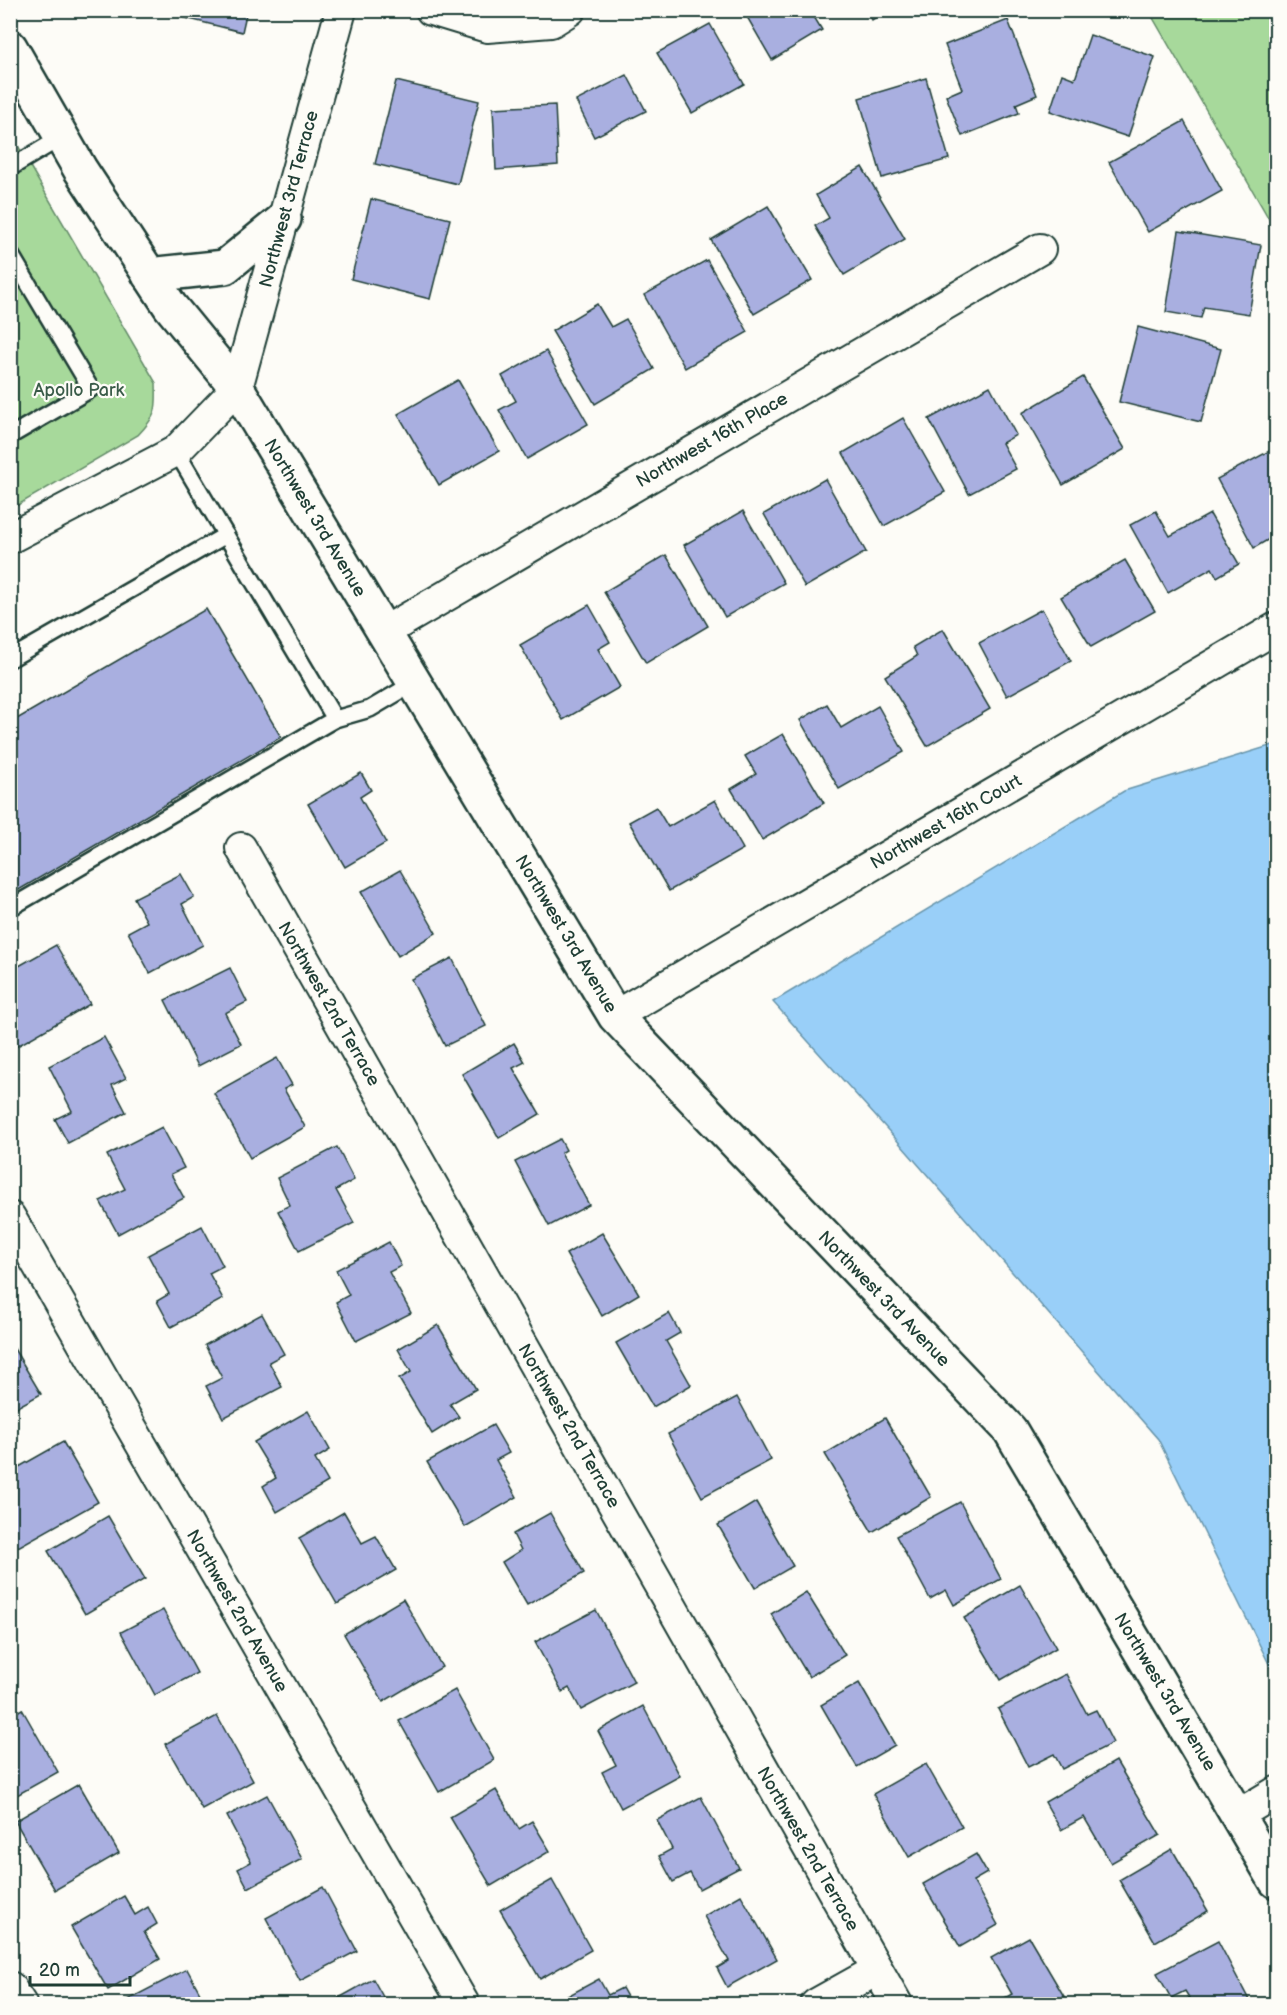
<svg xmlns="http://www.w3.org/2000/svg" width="1287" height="2015" font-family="'Balsamiq Sans',sans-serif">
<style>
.green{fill:#a7d99b;stroke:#638b68;stroke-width:1.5}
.water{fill:#99cff8;stroke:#6895aa;stroke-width:1.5}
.building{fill:#a9afe0;stroke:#1f3d34;stroke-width:1.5}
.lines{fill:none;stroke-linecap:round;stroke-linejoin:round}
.service-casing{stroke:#1f3d34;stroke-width:20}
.minor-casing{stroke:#1f3d34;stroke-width:34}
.tertiary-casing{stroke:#1f3d34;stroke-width:38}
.service{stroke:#fdfcf7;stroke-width:15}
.minor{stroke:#fdfcf7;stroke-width:30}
.tertiary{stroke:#fdfcf7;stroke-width:33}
.labels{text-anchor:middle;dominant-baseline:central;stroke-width:4.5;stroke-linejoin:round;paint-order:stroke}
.street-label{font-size:18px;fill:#1f3d34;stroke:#fdfcf7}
.park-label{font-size:18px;fill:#3a5c49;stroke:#fdfcf7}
</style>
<rect width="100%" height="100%" fill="#fdfcf7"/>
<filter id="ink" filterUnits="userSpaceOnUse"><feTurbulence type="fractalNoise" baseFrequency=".0167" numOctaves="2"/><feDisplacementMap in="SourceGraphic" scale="12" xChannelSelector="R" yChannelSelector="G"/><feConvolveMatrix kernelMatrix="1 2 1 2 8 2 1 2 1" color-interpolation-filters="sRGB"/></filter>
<g filter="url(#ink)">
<g class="green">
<polygon points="1149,11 1276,11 1276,231"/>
<path d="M10,132L156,383C157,411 157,415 138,435L11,509Z"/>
</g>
<polygon class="water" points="1276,744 1276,1673 1274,1674 1158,1439 895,1138 773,1002 1124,791"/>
<g class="building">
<polygon points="178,10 247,10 242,32 177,16"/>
<polygon points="743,10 810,10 822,30 772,60"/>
<polygon points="867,10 888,10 872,20"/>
<polygon points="1008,20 1037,95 1016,104 1019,113 962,136 946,96 962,89 945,45"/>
<polygon points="710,24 744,84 692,113 657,53"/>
<polygon points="1090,35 1155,57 1128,137 1050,111 1062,74 1075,79"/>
<polygon points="627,75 646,111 594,137 576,101"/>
<polygon points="926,78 949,159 882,178 859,98"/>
<polygon points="396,81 479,101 458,184 375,164"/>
<polygon points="555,105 558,165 496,170 493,108"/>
<polygon points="1184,121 1222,191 1148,232 1109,162"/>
<polygon points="862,167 905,239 844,275 815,226 829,218 816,195"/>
<polygon points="371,199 450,219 430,299 351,279"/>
<polygon points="768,206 812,280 754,314 711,240"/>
<polygon points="1179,231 1261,245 1249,314 1204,307 1201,318 1166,312"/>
<polygon points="707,260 748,332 685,368 644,295"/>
<polygon points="597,304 611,327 626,319 654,369 595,404 552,331"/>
<polygon points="1138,327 1221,349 1201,422 1119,402"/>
<polygon points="546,351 588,424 527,459 499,410 516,401 502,376"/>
<polygon points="1083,377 1125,449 1063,485 1022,413"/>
<polygon points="458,380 499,451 439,485 398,414"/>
<polygon points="990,386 1016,435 1002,443 1016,469 969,494 929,419"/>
<polygon points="903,418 945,492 884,526 843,453"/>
<polygon points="1273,449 1276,455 1276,535 1254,548 1217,479"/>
<polygon points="825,479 866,552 805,587 764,514"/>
<polygon points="743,511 784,583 725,617 684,545"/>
<polygon points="1156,511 1170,536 1210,514 1239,564 1217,577 1212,568 1168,593 1130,525"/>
<polygon points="666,555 708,626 646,663 604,592"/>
<polygon points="1125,560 1155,611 1091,647 1061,597"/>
<polygon points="589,605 610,642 598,649 620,687 563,720 520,645"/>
<polygon points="206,609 281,737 10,895 10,723"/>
<polygon points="1042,609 1071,661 1007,696 979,643"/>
<polygon points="943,629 990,709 927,746 885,676 917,656 913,647"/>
<polygon points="827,704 841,728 878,706 904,752 839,789 800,720"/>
<polygon points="783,734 824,803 762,840 731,789 756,774 745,756"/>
<polygon points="361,773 371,790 360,797 386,843 345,867 308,804"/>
<polygon points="715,800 743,849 669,891 629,822 656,807 668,827"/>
<polygon points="400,870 436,933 398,956 361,892"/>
<polygon points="181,874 194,897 182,904 203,945 150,973 128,932 147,922 134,898"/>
<polygon points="56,945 90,1004 14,1048 10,1043 10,971"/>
<polygon points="452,958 486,1026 445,1046 411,979"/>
<polygon points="230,968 247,1002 225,1013 241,1044 198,1066 165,1000"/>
<polygon points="104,1037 126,1078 112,1085 126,1112 68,1143 55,1119 72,1111 49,1066"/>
<polygon points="514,1043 525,1062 513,1068 540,1114 499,1138 462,1074"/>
<polygon points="277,1058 292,1085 284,1089 305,1127 250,1158 214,1093"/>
<polygon points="162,1127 184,1168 171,1174 184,1198 118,1234 100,1201 125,1189 107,1155"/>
<polygon points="560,1139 566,1150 561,1153 589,1205 549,1226 515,1162"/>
<polygon points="337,1147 354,1180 336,1190 354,1223 299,1251 278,1211 290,1205 277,1178"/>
<polygon points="202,1226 223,1266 209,1273 223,1299 171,1327 157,1301 169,1294 148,1255"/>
<polygon points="602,1233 639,1294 602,1316 566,1254"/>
<polygon points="389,1242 401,1266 389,1272 411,1313 356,1341 336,1302 349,1295 336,1270"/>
<polygon points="669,1313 680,1333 666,1341 691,1385 653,1407 616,1343"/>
<polygon points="262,1314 284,1354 269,1362 282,1387 223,1418 206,1386 222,1378 205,1345"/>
<polygon points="438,1325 476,1389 450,1404 459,1417 432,1434 399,1379 411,1372 398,1349"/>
<polygon points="10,1342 41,1394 10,1411"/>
<polygon points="737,1397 771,1460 702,1497 668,1434"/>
<polygon points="308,1411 330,1450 315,1459 328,1482 277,1512 263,1486 276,1478 254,1442"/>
<polygon points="885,1418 931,1497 872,1532 825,1454"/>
<polygon points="493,1425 509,1453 496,1460 517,1497 465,1527 427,1462"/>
<polygon points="63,1442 98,1502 18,1547 10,1533 10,1472"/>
<polygon points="756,1502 793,1566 755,1588 718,1525"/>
<polygon points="960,1502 1001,1579 954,1605 946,1590 930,1599 896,1536"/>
<polygon points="344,1512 362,1543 376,1536 396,1570 337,1604 299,1538"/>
<polygon points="550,1513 584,1573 527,1605 502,1562 521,1550 513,1534"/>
<polygon points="108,1516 145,1579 85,1614 48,1551"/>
<polygon points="1020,1585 1056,1648 1001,1680 964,1618"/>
<polygon points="806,1592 845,1655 809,1677 771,1614"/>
<polygon points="403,1599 442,1667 383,1702 344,1634"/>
<polygon points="163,1610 197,1673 155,1695 121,1632"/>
<polygon points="596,1610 634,1682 581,1710 569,1688 562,1692 535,1642"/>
<polygon points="1066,1674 1087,1714 1096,1710 1113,1743 1062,1769 1054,1754 1028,1767 998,1709"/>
<polygon points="859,1683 895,1745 857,1767 821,1705"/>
<polygon points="455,1690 494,1760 439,1792 399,1721"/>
<polygon points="643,1706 680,1776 621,1808 602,1772 616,1765 598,1731"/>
<polygon points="22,1709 58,1772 10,1799 10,1716"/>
<polygon points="217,1716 253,1781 202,1809 165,1744"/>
<polygon points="1116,1761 1160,1835 1111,1863 1084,1817 1061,1830 1045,1802"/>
<polygon points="926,1764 962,1827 909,1857 873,1794"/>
<polygon points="79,1784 119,1853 55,1890 15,1821"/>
<polygon points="496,1790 519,1829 532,1821 550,1851 491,1886 450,1817"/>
<polygon points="267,1795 302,1859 248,1888 238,1869 251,1862 227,1816"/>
<polygon points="701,1797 739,1868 699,1889 690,1873 673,1882 659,1856 672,1849 657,1820"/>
<polygon points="1172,1849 1208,1911 1155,1942 1119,1880"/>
<polygon points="976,1854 987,1873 973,1881 998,1925 960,1947 923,1884"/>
<polygon points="552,1880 591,1950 540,1979 500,1910"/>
<polygon points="323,1887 357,1951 300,1981 266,1918"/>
<polygon points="741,1895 777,1959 727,1987 717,1968 729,1961 704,1916"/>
<polygon points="124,1896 135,1915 148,1907 157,1924 144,1932 160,1959 108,1990 71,1927"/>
<polygon points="1029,1937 1065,1998 1055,2004 994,2004 1012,1994 991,1958"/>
<polygon points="1218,1941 1250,2002 1246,2004 1193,2004 1185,1991 1171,1998 1157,1973"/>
<polygon points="187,1969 206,2004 129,2004 127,2000"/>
<polygon points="373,1979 387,2004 328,2004"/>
<polygon points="599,1979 608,1995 622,1988 631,2004 562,2004 560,2000"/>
</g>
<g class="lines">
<defs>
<g id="service">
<polyline points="10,168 62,137"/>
<polyline points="10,253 91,389 10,436"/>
<polyline points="176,451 335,719"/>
<polyline points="10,659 226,535"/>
<polyline points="10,908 326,724 335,719 370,709 414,683"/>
</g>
<g id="minor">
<polyline points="431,10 487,27 551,22 570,10"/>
<polyline points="10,538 176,451 237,388 341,10"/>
<polyline points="384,632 1040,249"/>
<polyline points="241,848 897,2004"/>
<polyline points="615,1016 1276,628"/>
<polyline points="10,1217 464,2004"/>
<polyline points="1238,1815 1276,1792"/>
<polyline points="10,1987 21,2004"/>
<polyline points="816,2004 877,1970"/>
</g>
<g id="tertiary">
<polyline points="10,47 80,169 170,306 237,388 615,1016 1010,1430 1276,1881"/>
<polyline points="149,275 225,267 284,219"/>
</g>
</defs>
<use href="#service" class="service-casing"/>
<use href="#minor" class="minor-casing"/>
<use href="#tertiary" class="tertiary-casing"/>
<use href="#service" class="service"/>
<use href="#minor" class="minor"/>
<use href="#tertiary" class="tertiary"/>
</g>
</g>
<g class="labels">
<g class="street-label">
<text transform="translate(289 199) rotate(-75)">Northwest 3rd Terrace</text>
<text transform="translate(712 440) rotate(-30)">Northwest 16th Place</text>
<text transform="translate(315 518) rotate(59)">Northwest 3rd Avenue</text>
<text transform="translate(946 822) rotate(-30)">Northwest 16th Court</text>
<text transform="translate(566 934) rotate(59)">Northwest 3rd Avenue</text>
<text transform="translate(329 1004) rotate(60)">Northwest 2nd Terrace</text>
<text transform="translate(884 1299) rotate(46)">Northwest 3rd Avenue</text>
<text transform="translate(569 1426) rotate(60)">Northwest 2nd Terrace</text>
<text transform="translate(237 1611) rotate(60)">Northwest 2nd Avenue</text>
<text transform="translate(1165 1692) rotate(59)">Northwest 3rd Avenue</text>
<text transform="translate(808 1849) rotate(60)">Northwest 2nd Terrace</text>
</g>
<g class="park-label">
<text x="79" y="390">Apollo Park</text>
</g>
</g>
<rect width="1287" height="2015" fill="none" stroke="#fdfcf7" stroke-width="36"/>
<rect x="18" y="18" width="1251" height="1979" fill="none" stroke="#1f3d34" stroke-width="2" filter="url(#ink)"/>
<path d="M30 1976v9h100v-9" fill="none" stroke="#1f3d34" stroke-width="3"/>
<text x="39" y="1976" font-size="18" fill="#1f3d34" stroke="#fdfcf7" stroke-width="4.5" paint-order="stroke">20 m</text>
</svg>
